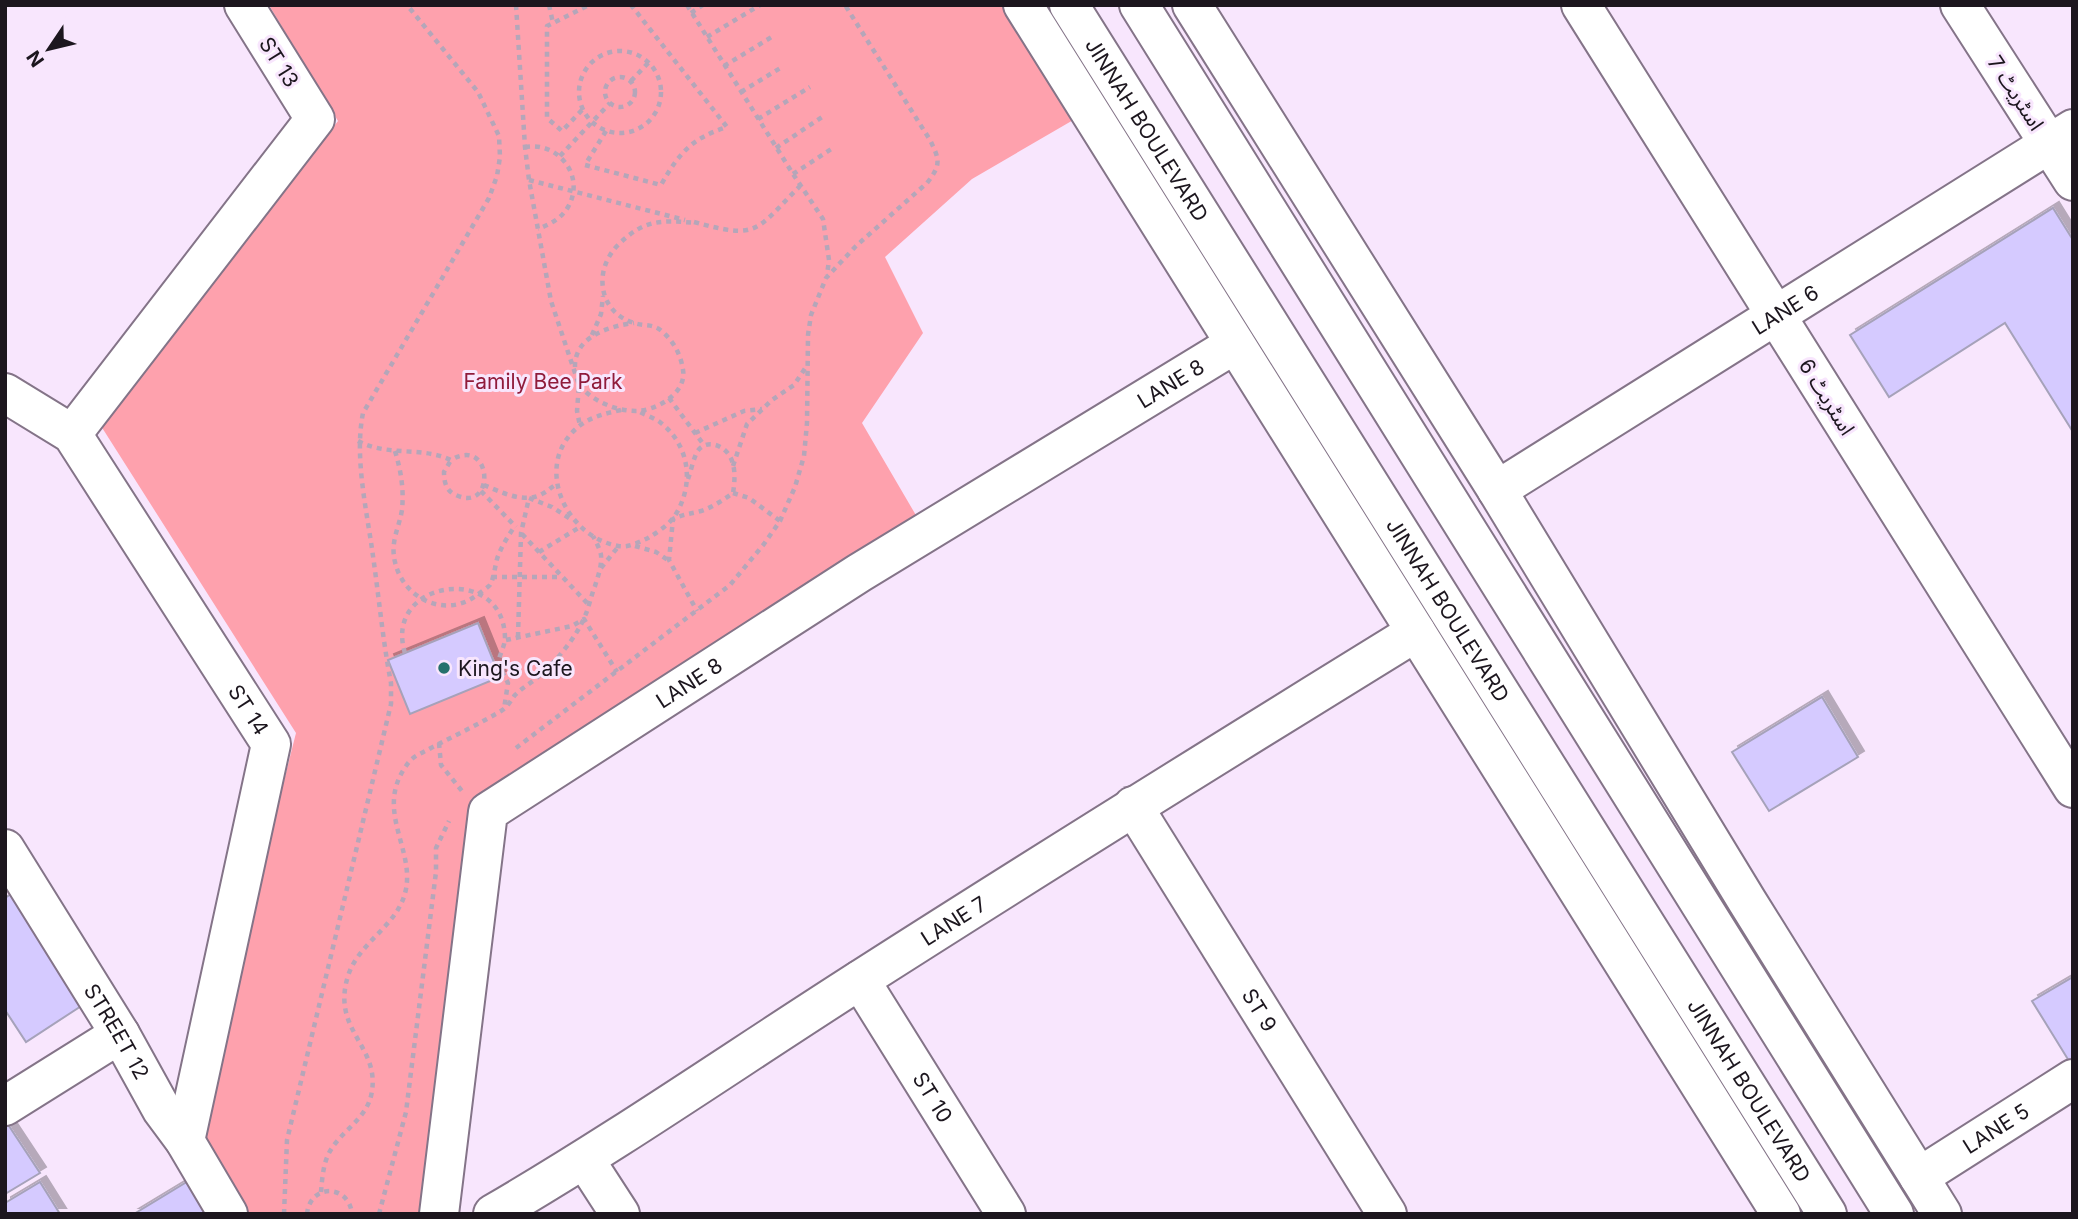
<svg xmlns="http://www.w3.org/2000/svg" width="2078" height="1219" font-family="Inter,'Noto Sans Arabic',sans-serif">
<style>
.green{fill:#fea1ad}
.building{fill:#d5caff;stroke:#a6a2ba;stroke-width:2;filter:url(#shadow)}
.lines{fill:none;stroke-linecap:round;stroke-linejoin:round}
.minor-casing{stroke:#847488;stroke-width:42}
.path{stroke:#b5a6b9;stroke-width:4.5;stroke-dasharray:5 5;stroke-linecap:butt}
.minor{stroke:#fff;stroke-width:38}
.poi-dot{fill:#25706c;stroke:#f8e6fd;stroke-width:2.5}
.labels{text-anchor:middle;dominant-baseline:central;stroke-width:6;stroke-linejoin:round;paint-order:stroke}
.street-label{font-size:21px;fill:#1c161e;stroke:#f8e6fd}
.park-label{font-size:21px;fill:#901b3b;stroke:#f8e6fd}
.poi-label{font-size:21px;fill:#1c161e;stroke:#f8e6fd;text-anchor:start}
</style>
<defs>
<filter id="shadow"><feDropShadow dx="6" dy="-6" stdDeviation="0" flood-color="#0004"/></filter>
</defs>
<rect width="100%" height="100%" fill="#f8e6fd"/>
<polygon class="green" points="269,5 1002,5 1075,119 972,179 885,257 923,333 862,423 917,517 493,803 423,1214 246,1214 196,1130 296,733 101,426 338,121"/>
<g class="building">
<polygon points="2053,208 2073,240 2073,432 2005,323 1889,397 1850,335"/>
<polygon points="478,623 500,677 410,714 388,660"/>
<polygon points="1822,697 1858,757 1769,811 1732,752"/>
<polygon points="20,888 92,999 26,1042 5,1010 5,898"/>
<polygon points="2073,977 2073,1059 2069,1061 2032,1001"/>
<polygon points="5,1120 40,1173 5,1194"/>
<polygon points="190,1180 212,1214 134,1214"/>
<polygon points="40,1182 60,1214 5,1214 5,1203"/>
</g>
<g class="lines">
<defs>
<g id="minor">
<polyline points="1023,5 1781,1214"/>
<path id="s1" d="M1069,5L1827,1214"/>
<polyline points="1139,5 1894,1214"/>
<polyline points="1192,5 1497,490 1747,901 1942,1214"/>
<polyline points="1581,5 2073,788"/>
<polyline points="1960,5 2073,181"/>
<path id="s2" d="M5,393L72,434L271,744L185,1141"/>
<polyline points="72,434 315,119 244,5"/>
<path id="s3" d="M1497,490L2073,129"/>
<path id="s4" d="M1133,806L1387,1214"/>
<path id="s5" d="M5,849L120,1034L162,1110L185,1141L228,1214"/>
<path id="s6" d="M860,980L1006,1214"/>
<polyline points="5,1106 120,1034"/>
<polyline points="585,1160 620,1214"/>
<path id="s7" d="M1919,1177L2073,1079"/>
<path id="s8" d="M439,1214L488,812L859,573L1235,344"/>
<path id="s9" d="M493,1214C620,1140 739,1057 863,978C1046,861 1231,746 1416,632"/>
</g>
</defs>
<use href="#minor" class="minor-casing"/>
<g class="path">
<polyline points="516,5 525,147 529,180 551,301 579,385 577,411 580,426"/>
<polyline points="549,5 553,23"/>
<polyline points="687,5 793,174 823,219 829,260 827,275"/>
<polyline points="691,13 703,5"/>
<polyline points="707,37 760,5"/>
<circle cx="620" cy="92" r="41"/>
<polyline points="724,66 775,35"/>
<circle cx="620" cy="92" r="15"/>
<polyline points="631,81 649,62"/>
<polyline points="741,92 782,67"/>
<polyline points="582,110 562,131 547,118 547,26 589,5"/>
<polyline points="758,119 810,87"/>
<path d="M606,131L585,165L661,185C679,153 692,138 727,127L631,5"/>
<path d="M525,147C558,141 586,176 568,207C561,219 550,224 538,229"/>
<polyline points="776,148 822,117"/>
<polyline points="560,156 610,103"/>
<polyline points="793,174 833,148"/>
<polyline points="529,180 685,220"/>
<path d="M694,222C759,240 755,231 800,186"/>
<polyline points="592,335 601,314 603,296"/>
<path d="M575,367C574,337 609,326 634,323"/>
<path d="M579,385C592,401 616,411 636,411C656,411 687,393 683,370C681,355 673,339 659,329C651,324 643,326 634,323C598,312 593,270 618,245C644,219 661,220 696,223"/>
<polyline points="669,398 704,445"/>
<path d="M621,410C607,413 594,416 582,424C531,460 563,536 618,546C629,548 639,542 648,538C658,532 670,524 676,514C694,484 690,446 661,423C655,418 645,415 638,411"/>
<polyline points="695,433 744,411 762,409"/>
<path d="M358,441C388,457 421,446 451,460C493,435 496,514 456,495C446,491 444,482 444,472L451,460"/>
<path d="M395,451C401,471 404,489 402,510C399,528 390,542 395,562C403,599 446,619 477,595C481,592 487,588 490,585C494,578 495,566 497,559C501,547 508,536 515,526"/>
<polyline points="733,466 747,424 772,400 794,385 806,367"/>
<path d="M688,479C691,471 693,460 697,452C705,439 722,444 729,455C736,465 735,481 733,493C723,500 713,507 701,511C691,514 683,514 673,519L669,560L697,611"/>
<path d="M484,485C501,492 524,504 542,494C547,492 551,487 557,484"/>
<polyline points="481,491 516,527"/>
<polyline points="733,493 749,498 780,521"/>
<polyline points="522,534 588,604"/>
<polyline points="635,546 656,552 668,560"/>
<polyline points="539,552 580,527"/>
<polyline points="601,568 618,547"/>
<polyline points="492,577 562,577"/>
<polyline points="518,637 521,533 529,498 552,507 572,520"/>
<polyline points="506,640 572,626 584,619 617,672"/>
<path d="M405,653C382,580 504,562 505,638C505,646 499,655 498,664L508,683L504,709"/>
<polyline points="439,743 441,765 462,791"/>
<path d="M516,748L730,585L764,544L780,521L795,487L804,456L807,423L808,335L811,315L826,278L856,246L927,183C941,165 940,160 930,140L845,5"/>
<path d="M321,1192C322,1180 323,1166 328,1155C339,1131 368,1120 372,1091C379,1045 331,1030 348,976C359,941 399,926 406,889C414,848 375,810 406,766C413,755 421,754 431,748C454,736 479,724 501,711C508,707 511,700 515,695C523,687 533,682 540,675C557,660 576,638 585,616C589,607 591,596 595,586C598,576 602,566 601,555C600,549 596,542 593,536"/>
<path d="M284,1214L287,1140L391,704V683C383,642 379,598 373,556C367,511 354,458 363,413L489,198L497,176L500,157L499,136L478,92L407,5"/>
<path d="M307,1214C310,1183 349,1184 352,1214"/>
<polyline points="379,1214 406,1112 436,872 436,848 449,821"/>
</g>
<use href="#minor" class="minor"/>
</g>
<circle class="poi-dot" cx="444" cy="668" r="7"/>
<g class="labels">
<g class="street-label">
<text transform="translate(279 62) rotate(58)">ST 13</text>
<text transform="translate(2016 93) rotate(57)">اسٹریٹ 7</text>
<text stroke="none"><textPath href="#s1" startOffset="147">JINNAH BOULEVARD</textPath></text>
<text stroke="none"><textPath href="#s3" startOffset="340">LANE 6</textPath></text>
<text stroke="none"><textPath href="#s8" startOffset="1211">LANE 8</textPath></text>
<text transform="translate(1827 397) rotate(58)">اسٹریٹ 6</text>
<text stroke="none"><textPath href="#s1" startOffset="714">JINNAH BOULEVARD</textPath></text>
<text stroke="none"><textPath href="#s8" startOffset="644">LANE 8</textPath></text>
<text stroke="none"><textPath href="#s2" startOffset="406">ST 14</textPath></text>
<text stroke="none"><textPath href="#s9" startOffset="546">LANE 7</textPath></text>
<text stroke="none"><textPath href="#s4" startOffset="240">ST 9</textPath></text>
<text stroke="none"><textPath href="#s5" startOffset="214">STREET 12</textPath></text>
<text stroke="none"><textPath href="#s1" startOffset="1281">JINNAH BOULEVARD</textPath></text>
<text stroke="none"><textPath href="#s6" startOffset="138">ST 10</textPath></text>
<text stroke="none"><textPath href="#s7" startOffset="91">LANE 5</textPath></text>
</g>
<g class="park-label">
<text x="543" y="381">Family Bee Park</text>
</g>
<g class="poi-label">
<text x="458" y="668">King's Cafe</text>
</g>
</g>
<rect width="2078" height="1219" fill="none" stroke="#1c161e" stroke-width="14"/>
<g transform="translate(49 49) rotate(235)" stroke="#f8e6fd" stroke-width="5" paint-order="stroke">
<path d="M0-5L12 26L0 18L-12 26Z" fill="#1c161e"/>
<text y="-10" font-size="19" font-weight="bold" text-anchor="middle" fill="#1c161e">N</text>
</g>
</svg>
